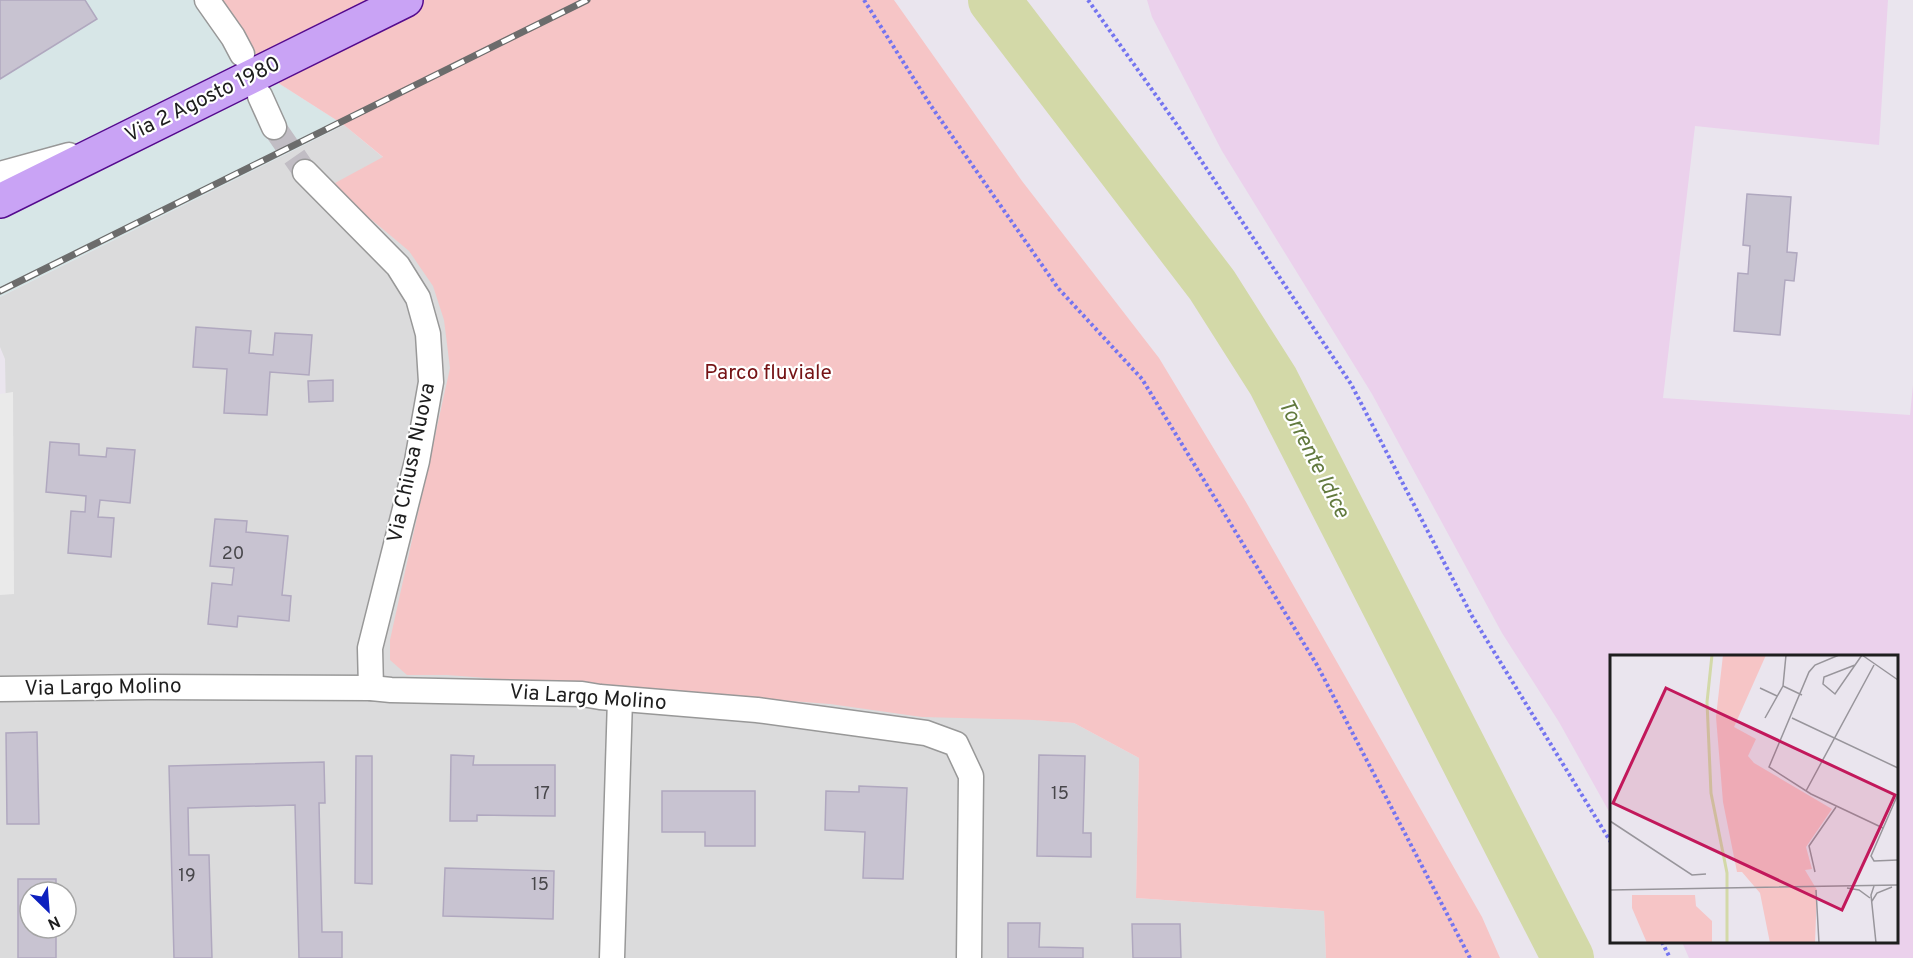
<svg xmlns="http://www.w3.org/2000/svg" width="1913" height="958" font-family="Overpass,sans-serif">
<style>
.residential{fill:#dbdbdc;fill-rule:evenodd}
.industrial{fill:#d7e6e7}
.farmland{fill:#ebd1ec}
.park{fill:#f6c5c6}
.parking{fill:#eaeaea}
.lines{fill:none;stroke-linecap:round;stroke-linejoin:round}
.river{stroke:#d3d9a8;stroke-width:52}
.building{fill:#c8c3d1;stroke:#b0a8bf;stroke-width:1.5}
.minor-tunnel{stroke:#c1bdc4;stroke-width:24;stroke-dasharray:24 12;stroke-linecap:butt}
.minor-casing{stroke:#989898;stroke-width:27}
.primary-casing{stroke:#540a8e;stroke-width:36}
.path{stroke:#7474f0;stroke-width:4;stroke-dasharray:3 3;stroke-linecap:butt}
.minor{stroke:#fff;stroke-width:24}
.primary{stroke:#c9a3f5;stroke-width:33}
.rail-casing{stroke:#6c6c6c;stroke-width:7}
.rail{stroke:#fff;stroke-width:4.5;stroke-dasharray:14;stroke-linecap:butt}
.labels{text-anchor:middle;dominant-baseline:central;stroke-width:4.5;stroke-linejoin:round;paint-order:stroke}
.number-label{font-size:18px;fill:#48474b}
.street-label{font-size:21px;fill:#1e1e1e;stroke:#fff}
.park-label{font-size:21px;fill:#751315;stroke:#fff}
.water-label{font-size:22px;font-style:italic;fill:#627a3e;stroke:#fff}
.inset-river{fill:none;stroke:#d3d9a8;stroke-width:3}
.inset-road{fill:none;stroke:#98959b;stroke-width:1.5}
.view{fill:#c2185b;fill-opacity:0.15;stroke:#c2185b;stroke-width:3}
.inset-edge{fill:none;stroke:#1e1e1e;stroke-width:3}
</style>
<rect width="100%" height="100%" fill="#eae5ee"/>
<path class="residential" d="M344,125L414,183L989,716L1074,723L1139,758L1136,898L1324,911L1326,958H0V467L7,465L5,359L0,347V297ZM30,892H66V928H30Z"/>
<polygon class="industrial" points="0,0 210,0 233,54 344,125 0,297"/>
<polygon class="farmland" points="1147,0 1888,0 1879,145 1695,126 1663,398 1910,415 1913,385 1913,958 1689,958 1682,942 1896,942 1896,656 1612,656 1611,815 1559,722 1502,633 1372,394 1222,151 1152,17"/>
<polygon class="park" points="210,0 894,0 1022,181 1159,358 1246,502 1482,917 1500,958 1326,958 1324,911 1136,898 1139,758 1074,723 1034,720 922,717 830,704 447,675 407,675 390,660 390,640 450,368 444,320 433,286 409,251 354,205 335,183 383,157 344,125 233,54"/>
<polygon class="parking" points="13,392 14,594 0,595 0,394"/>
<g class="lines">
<polyline class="river" points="994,0 1212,285 1273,381 1568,958"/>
</g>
<g class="building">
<polygon points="0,0 85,0 97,19 0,79"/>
<polygon points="1747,194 1791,197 1787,252 1797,253 1794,281 1785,280 1780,335 1734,331 1738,273 1748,274 1750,246 1743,245"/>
<polygon points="196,327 251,331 249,353 273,355 275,333 312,335 309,375 270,372 267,415 224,413 227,369 193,367"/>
<polygon points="333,380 333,401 309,402 308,381"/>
<polygon points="50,442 79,444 79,455 106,457 107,448 135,450 130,503 100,500 98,517 114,518 111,557 68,553 71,511 85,512 86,496 46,492"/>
<polygon points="215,519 247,521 246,532 288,536 282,595 291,596 289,621 238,616 237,627 208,624 212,583 232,585 234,568 210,566"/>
<polygon points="37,732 39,824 7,824 6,733"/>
<polygon points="451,755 474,756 473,765 555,765 555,816 477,815 477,821 450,821"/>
<polygon points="1039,755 1085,756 1083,833 1091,833 1091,857 1037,856"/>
<polygon points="356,756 372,756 372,884 355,883"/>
<polygon points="324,762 325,803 319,803 322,932 342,932 342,958 299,958 295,805 188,808 189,855 209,855 212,958 174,958 169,766"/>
<polygon points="859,786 907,788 903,879 863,878 865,832 825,830 826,791 859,792"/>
<polygon points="662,791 755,791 755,846 705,846 705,832 662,832"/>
<polygon points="445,868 554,871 553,919 443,916"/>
<polygon points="18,879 56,879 56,892 30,892 30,928 56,928 56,958 18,958"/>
<polygon points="1008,923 1040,923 1039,947 1083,948 1083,958 1008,958"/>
<polygon points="1132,924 1180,924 1181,958 1133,958"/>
</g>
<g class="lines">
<polyline class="minor-tunnel" points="274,127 305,172"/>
<defs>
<g id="minor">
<polyline points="207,0 233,37 242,54"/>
<polyline points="260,96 274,127"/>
<polyline points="305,172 398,266 418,298 428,334 431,382 417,461 370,648 371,688"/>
<polyline points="0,174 69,155"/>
<polyline points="0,689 148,687 371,688 391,690 582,694 600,697 757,710 926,733 956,744 971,776 969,958"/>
<polyline points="612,958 620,699"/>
</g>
<polyline id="primary" points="0,201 406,0"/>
</defs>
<use href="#minor" class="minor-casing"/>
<use href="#primary" class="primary-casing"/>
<g class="path">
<polyline points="864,0 931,106 1058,288 1142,379 1317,665 1470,958"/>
<polyline points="1088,0 1180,129 1351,384 1472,616 1612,844"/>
<polyline points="1662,942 1670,958"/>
</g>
<use href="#minor" class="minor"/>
<use href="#primary" class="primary"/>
<defs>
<polyline id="rail" points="0,291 587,0"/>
</defs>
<use href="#rail" class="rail-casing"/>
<use href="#rail" class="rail"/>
</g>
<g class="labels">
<g class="number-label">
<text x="233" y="554">20</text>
<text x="542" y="794">17</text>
<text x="1060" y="794">15</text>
<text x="187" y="876">19</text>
<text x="540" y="885">15</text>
</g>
<g class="street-label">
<text transform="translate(203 100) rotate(-26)">Via 2 Agosto 1980</text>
<text transform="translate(412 463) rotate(-78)">Via Chiusa Nuova</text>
<text transform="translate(103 688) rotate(-1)">Via Largo Molino</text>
<text transform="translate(588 698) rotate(4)">Via Largo Molino</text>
</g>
<g class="park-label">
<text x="768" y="373">Parco fluviale</text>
</g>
<g class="water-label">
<text transform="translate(1313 459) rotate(63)">Torrente Idice</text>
</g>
</g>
<g transform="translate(1610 655)">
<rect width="288" height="288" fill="#eae5ee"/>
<path d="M113,0H156L124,72L146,84L138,101L144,108L222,154L196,192L202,214L195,215L207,235L205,288H160L150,238L132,217H127L113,147L106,62ZM22,240H85L86,251L102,266V288H37L22,253Z" fill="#f6c5c6"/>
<path class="inset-river" d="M102,0L97,47L101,138L117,218V288"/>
<path class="inset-road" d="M176,0L173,31L192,40M229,0L205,10L199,17L159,112L201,139L273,173M252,0L288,25M245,10L214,22L213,29L225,39L252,0M150,33L167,41M155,63L173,31M182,63L288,113M196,136L264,10M288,139L261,201L264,206L288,205M0,166L82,220L96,219M205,217L199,191L226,152M264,231L261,240L266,288M237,233L249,235L260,243M0,235L288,230M206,235L209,288M262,246L267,238L282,232"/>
<path class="view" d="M56,33L285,140L232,255L3,148Z"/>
<rect width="288" height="288" class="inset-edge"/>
</g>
<g transform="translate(48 910) rotate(155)"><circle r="28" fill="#ffffff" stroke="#a5a5a5" stroke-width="1.5"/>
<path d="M0-4.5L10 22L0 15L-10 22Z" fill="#0d20bf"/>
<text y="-9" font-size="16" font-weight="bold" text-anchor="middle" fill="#1e1e1e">N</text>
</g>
</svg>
